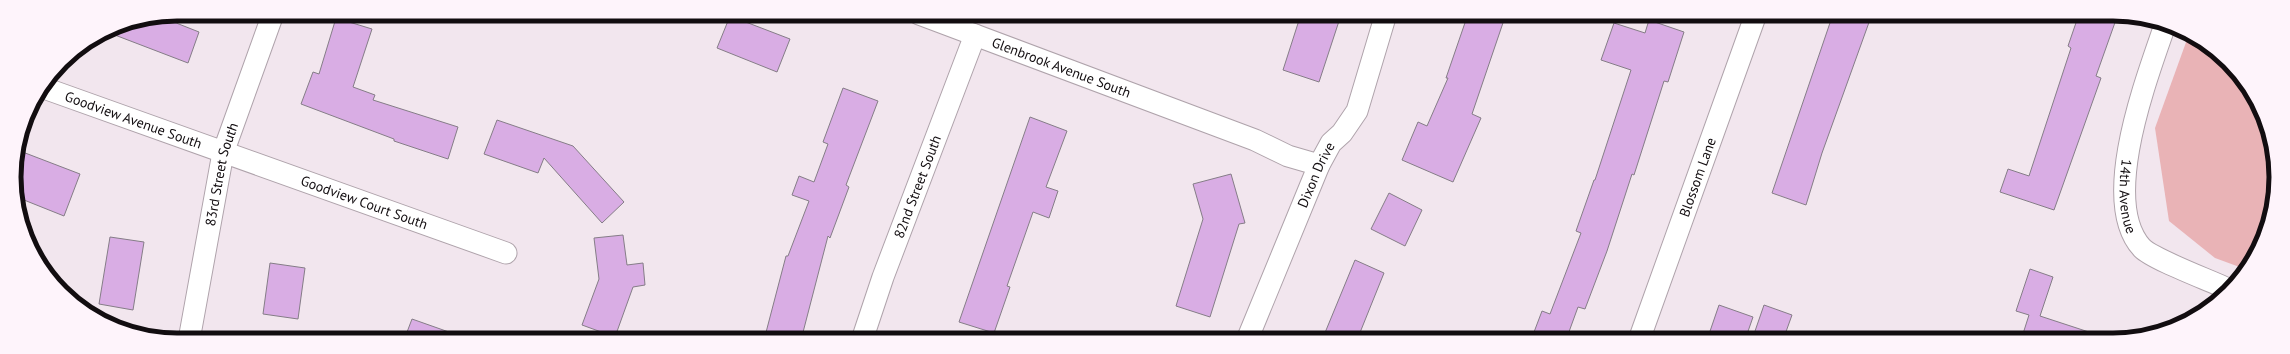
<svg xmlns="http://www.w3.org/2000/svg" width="2290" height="354" font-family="'PT Sans',sans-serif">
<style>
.green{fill:#e9b3b6}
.building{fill:#d9ade4;stroke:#857d87}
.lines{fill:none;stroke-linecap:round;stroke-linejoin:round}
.minor-casing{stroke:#afa3ab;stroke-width:23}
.minor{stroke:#fff;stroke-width:21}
.labels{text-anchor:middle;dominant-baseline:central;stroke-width:3.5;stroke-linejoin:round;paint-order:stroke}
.street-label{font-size:14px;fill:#120d10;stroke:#fef4fb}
.rim{fill:none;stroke:#120d10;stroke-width:5}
</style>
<rect width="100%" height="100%" fill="#f2e6ee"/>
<polygon class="green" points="2189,34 2236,70 2267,125 2276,188 2259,249 2245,269 2215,258 2169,221 2155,128"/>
<g class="building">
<polygon points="1301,14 1329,14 1340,18 1319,82 1283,70"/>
<polygon points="1468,14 1506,14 1472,114 1481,118 1453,182 1402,160 1418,122 1427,126 1448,78 1446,78"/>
<polygon points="1833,14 1872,14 1822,153 1806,205 1772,193"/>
<polygon points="2079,14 2118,14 2096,76 2101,78 2054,210 2000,192 2008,169 2029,176 2071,48 2068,46"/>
<polygon points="730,16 790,39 777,72 717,48"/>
<polygon points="161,17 199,32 188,63 107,32 115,26"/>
<polygon points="336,18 372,29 353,87 375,95 373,100 458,127 448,159 394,141 394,139 301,104 313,72 319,74"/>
<polygon points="1649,20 1684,32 1668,82 1664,81 1634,175 1632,174 1607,251 1585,309 1578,307 1566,340 1531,340 1542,311 1550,314 1581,233 1576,231 1594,180 1595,180 1631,70 1601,60 1614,23 1645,33"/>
<polygon points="843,88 878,101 846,185 849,187 830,238 828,236 801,340 764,340 786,256 788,256 809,201 792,195 799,176 814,182 828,144 823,142"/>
<polygon points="1030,117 1067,131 1046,187 1058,191 1049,218 1033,212 1007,286 1010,287 994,333 959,322"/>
<polygon points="497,120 573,146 624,202 602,223 544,158 538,173 484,154"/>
<polygon points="20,151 80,174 64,216 19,198 14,167"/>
<polygon points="1231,174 1245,223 1239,224 1210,317 1176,306 1203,219 1193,184"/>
<polygon points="1389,193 1422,210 1405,246 1371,229"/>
<polygon points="623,235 627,265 643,263 645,285 633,287 615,337 582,325 599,279 594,238"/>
<polygon points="110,237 144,242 133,310 99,304"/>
<polygon points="1355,260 1384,273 1357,340 1322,340"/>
<polygon points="270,263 305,268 298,319 263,314"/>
<polygon points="2030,269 2053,277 2040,316 2101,336 2100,340 2021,340 2029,315 2016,311"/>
<polygon points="1719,305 1753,317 1745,340 1707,340"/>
<polygon points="1764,305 1792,315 1783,340 1769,340 1754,334"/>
<polygon points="412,319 463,337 463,340 404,340"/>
</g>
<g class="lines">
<defs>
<g id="minor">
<path id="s1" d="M919,14L1255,140L1288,156L1319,165"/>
<path id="s2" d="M2165,25C2147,78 2099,201 2142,248C2154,260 2212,281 2230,290"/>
<path id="s3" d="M44,88L506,253"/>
<path id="s4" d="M189,340L223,153L273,14"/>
<path id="s5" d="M862,340L883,277L975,35"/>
<path id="s6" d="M1247,340L1319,165L1331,143L1342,133L1357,111L1386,14"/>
<path id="s7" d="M1639,340L1756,14"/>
</g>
</defs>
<use href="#minor" class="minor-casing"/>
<use href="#minor" class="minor"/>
</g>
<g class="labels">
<g class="street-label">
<text stroke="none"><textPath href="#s1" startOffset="152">Glenbrook Avenue South</textPath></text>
<text stroke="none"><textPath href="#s3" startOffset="95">Goodview Avenue South</textPath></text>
<text stroke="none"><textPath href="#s4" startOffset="169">83rd Street South</textPath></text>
<text stroke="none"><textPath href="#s6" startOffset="179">Dixon Drive</textPath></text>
<text stroke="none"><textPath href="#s7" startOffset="173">Blossom Lane</textPath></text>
<text stroke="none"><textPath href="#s5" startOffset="163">82nd Street South</textPath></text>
<text stroke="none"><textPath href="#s2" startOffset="177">14th Avenue</textPath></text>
<text stroke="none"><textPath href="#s3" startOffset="340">Goodview Court South</textPath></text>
</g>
</g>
<path d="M0 0H2290V354H0ZM177 21H2113A156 156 0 0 1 2269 177V177A156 156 0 0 1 2113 333H177A156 156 0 0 1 21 177V177A156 156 0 0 1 177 21Z" fill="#fef4fb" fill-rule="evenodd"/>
<path class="rim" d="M177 21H2113A156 156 0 0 1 2269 177V177A156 156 0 0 1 2113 333H177A156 156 0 0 1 21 177V177A156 156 0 0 1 177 21Z"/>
</svg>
